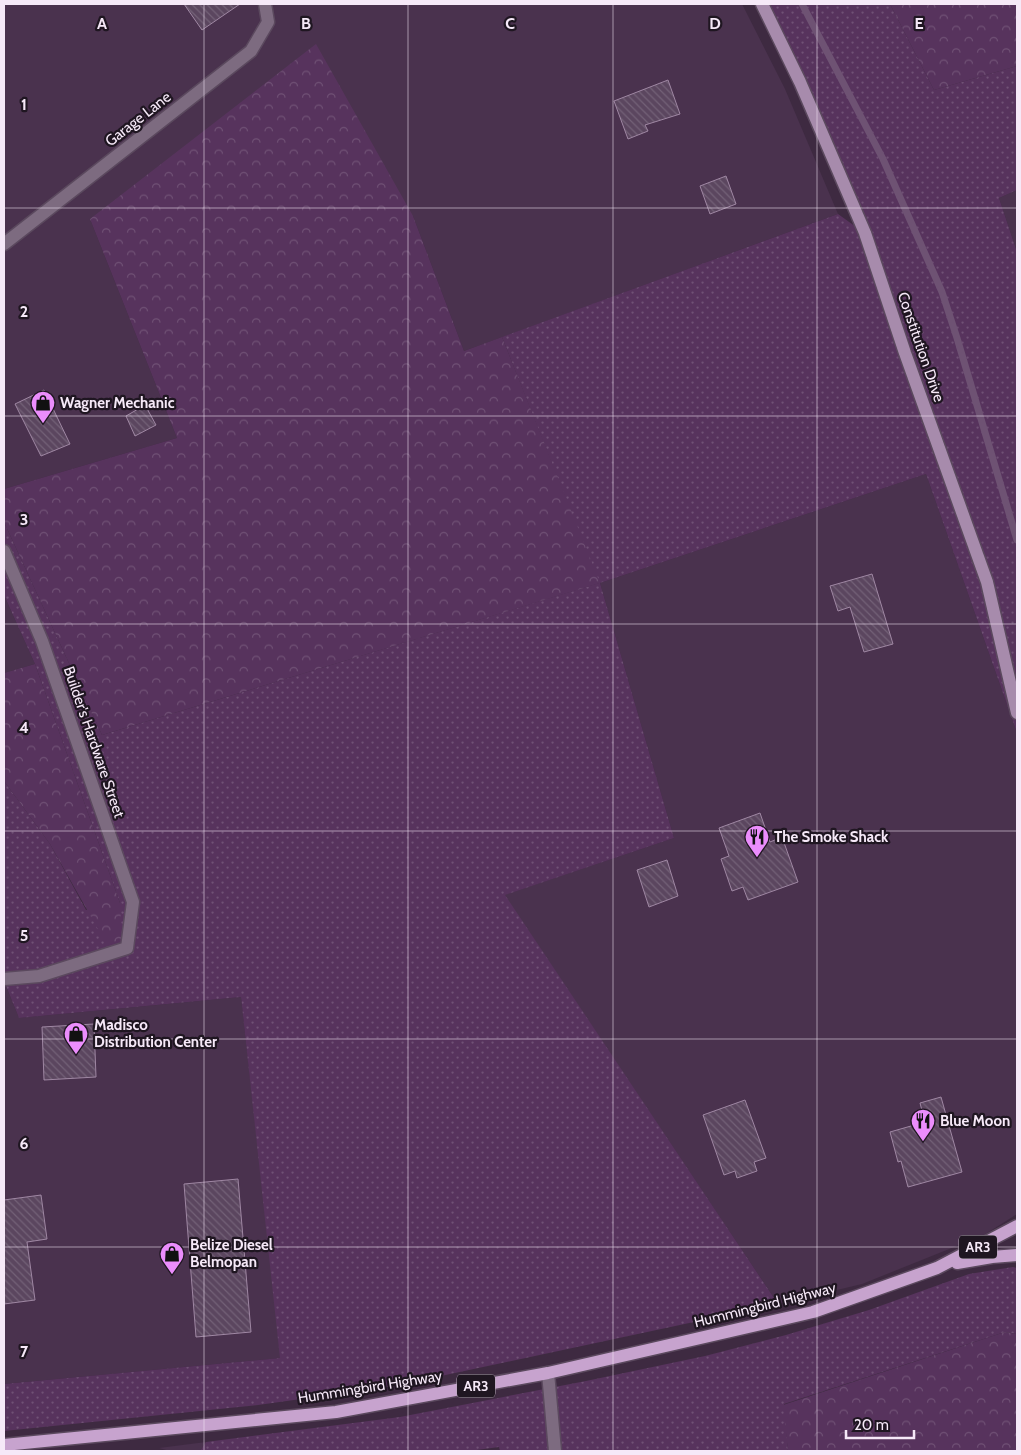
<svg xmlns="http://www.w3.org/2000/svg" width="1021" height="1455" font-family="Cabin,sans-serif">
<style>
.built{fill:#4a324e}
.green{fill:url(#green-dots)}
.forest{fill:url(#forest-crowns)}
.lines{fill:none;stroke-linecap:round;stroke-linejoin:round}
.stream{stroke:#6e5273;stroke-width:7}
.building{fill:url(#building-back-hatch);stroke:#9f87a3}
.street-casing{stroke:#5b495e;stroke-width:15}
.secondary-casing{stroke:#5b495e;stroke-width:15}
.primary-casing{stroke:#5b495e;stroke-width:15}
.street{stroke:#7d6b80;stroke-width:12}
.secondary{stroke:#a78bac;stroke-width:12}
.primary{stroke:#c7a3ce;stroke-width:12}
.grid{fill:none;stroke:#f6e9f8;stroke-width:1;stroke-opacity:0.55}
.labels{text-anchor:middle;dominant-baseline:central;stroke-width:4.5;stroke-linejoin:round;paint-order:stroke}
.shield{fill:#1f1621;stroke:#b6aab8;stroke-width:1}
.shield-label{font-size:14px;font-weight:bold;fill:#f6e9f8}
.street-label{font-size:15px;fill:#f6e9f8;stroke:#1f1621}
.poi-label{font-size:15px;font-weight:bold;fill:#f6e9f8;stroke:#1f1621;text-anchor:start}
.grid-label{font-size:16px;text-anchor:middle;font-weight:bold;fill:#f6e9f8;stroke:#1f1621;stroke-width:4.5;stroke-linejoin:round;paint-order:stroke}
</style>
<defs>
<pattern id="green-dots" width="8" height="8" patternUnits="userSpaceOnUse" patternTransform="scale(1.25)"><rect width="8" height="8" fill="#57335d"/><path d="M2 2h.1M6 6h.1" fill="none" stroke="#705175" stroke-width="1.8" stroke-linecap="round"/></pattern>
<pattern id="forest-crowns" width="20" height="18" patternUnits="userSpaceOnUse" patternTransform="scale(1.25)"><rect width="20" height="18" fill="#57335d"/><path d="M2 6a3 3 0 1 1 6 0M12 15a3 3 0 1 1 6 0" fill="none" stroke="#705175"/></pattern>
<pattern id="building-back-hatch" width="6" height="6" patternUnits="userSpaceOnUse" patternTransform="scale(1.25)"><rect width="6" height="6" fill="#5b465f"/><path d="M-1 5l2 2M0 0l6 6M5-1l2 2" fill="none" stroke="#736177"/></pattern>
</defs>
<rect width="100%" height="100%" fill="#3e2a41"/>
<g class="built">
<polygon points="4,4 742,4 785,89 838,214 464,351 413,216 90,219 177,438 4,489"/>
<polygon points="1017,190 1017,252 999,198"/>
<polygon points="926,474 1017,733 1017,1214 984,1235 862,1284 778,1304 504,895 674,838 600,583"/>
<polygon points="4,595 35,664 4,673"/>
<polygon points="4,981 19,1018 241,997 281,1358 4,1384"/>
<polygon points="206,1442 200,1451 170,1451 159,1448"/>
</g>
<g class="green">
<polygon points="762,4 890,4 934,90 1017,66 1017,190 999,198 1017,252 1017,733 926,474 600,583 674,838 505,895 778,1304 394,1386 258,1405 4,1431 4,1384 280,1358 241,997 19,1018 4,981 4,781 50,844 86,910 120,903 35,664 4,595 4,522 102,735 599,583 502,337 838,214 863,232"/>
<polygon points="1013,1267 1017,1268 1017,1334 1005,1332 784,1404 788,1451 500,1451 499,1447 469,1451 200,1451 206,1442 400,1417 586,1381 705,1356 786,1335 869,1310 969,1274"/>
</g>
<g class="forest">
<polygon points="890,4 1017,4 1017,66 934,90"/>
<polygon points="316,44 413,216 464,351 502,337 600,583 102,735 4,522 4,489 177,438 90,219"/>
<polygon points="35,664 120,903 122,942 108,947 50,844 4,781 4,673"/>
<polygon points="1005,1332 1017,1334 1017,1451 788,1451 783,1405"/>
</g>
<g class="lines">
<polyline class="stream" points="802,4 883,159 942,292 957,338 1017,540"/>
</g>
<g class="building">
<polygon points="184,4 240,4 202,30"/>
<polygon points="668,80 680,114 645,125 648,131 628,139 614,101"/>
<polygon points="726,176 736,204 710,214 700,186"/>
<polygon points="44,390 70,444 41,456 15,404"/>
<polygon points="145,405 156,425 135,436 126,416"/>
<polygon points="872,574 893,644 864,652 850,607 838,611 830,586"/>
<polygon points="760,813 770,842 782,837 798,882 748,900 743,887 732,891 721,859 729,856 719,828"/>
<polygon points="667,860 678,896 649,907 637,870"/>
<polygon points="94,1024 96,1077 44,1080 42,1027"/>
<polygon points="941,1097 962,1172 908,1187 901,1161 898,1162 890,1132 925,1122 920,1103"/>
<polygon points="745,1100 766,1158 754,1162 757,1171 737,1178 735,1171 724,1175 703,1115"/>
<polygon points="238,1179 251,1332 196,1337 184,1184"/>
<polygon points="41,1195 47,1239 27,1242 35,1300 4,1304 4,1200"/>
</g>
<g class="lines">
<defs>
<g id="street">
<polyline points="4,244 251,51 268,22 265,4"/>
<polyline points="4,551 42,641 133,902 127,948 39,976 4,979"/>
<polyline points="548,1373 555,1451"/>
</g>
<polyline id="secondary" points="762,4 800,82 865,233 905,353 987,582 1017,713"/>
<g id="primary">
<polyline points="957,1263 992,1257 1017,1255"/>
<polyline points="4,1445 336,1412 548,1373 813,1312 937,1268 1017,1226"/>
</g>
</defs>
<use href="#street" class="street-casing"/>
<use href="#secondary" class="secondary-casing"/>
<use href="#primary" class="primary-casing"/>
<use href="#street" class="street"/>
<use href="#secondary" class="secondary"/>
<use href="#primary" class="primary"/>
</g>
<path class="grid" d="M204,4V1451M408,4V1451M613,4V1451M817,4V1451M4,208H1017M4,416H1017M4,624H1017M4,831H1017M4,1039H1017M4,1247H1017"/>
<defs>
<symbol id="shop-pin" viewBox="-11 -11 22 30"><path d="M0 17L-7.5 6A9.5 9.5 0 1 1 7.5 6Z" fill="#eb8dfc" stroke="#1f1621"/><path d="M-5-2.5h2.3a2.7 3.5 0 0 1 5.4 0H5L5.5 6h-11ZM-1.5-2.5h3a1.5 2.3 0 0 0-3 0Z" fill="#111"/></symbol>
<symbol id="restaurant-pin" viewBox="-11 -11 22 30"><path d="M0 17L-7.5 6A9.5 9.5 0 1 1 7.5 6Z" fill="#eb8dfc" stroke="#1f1621"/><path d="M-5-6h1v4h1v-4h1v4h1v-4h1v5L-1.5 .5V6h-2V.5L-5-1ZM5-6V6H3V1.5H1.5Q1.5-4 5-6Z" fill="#111"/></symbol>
</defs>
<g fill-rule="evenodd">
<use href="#shop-pin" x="29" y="389" width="28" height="38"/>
<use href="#restaurant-pin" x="743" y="823" width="28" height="38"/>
<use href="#shop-pin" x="62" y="1020" width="28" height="38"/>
<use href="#restaurant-pin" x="909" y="1107" width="28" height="38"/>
<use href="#shop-pin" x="158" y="1240" width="28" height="38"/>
</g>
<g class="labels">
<g class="shield">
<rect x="959" y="1235.5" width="38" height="23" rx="4"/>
<rect x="457" y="1374.5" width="38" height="23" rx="4"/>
</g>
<g class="shield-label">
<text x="978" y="1247">AR3</text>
<text x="476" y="1386">AR3</text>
</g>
<g class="street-label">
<text transform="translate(138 119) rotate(-38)">Garage Lane</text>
<text transform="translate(921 347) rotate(71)">Constitution Drive</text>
<text transform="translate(94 742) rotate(71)">Builder's Hardware Street</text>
<text transform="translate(765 1305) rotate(-14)">Hummingbird Highway</text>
<text transform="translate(370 1387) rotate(-9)">Hummingbird Highway</text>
</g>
<g class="poi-label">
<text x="60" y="403">Wagner Mechanic</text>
<text x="774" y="837">The Smoke Shack</text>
<text x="94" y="1025">Madisco<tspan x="94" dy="17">Distribution Center</tspan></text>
<text x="940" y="1121">Blue Moon</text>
<text x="190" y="1245">Belize Diesel<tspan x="190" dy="17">Belmopan</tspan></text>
</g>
</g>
<g class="grid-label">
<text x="102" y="29">A</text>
<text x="306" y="29">B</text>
<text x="510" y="29">C</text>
<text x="715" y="29">D</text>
<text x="919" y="29">E</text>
<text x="24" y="110">1</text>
<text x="24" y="317">2</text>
<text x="24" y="525">3</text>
<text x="24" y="733">4</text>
<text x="24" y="941">5</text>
<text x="24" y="1149">6</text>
<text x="24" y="1357">7</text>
</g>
<rect width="1021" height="1455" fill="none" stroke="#f6e9f8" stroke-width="10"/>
<path d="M846 1430v8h68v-8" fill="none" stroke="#f6e9f8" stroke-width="2.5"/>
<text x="854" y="1430" font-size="15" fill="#f6e9f8" stroke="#1f1621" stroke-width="4" paint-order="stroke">20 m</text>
</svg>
